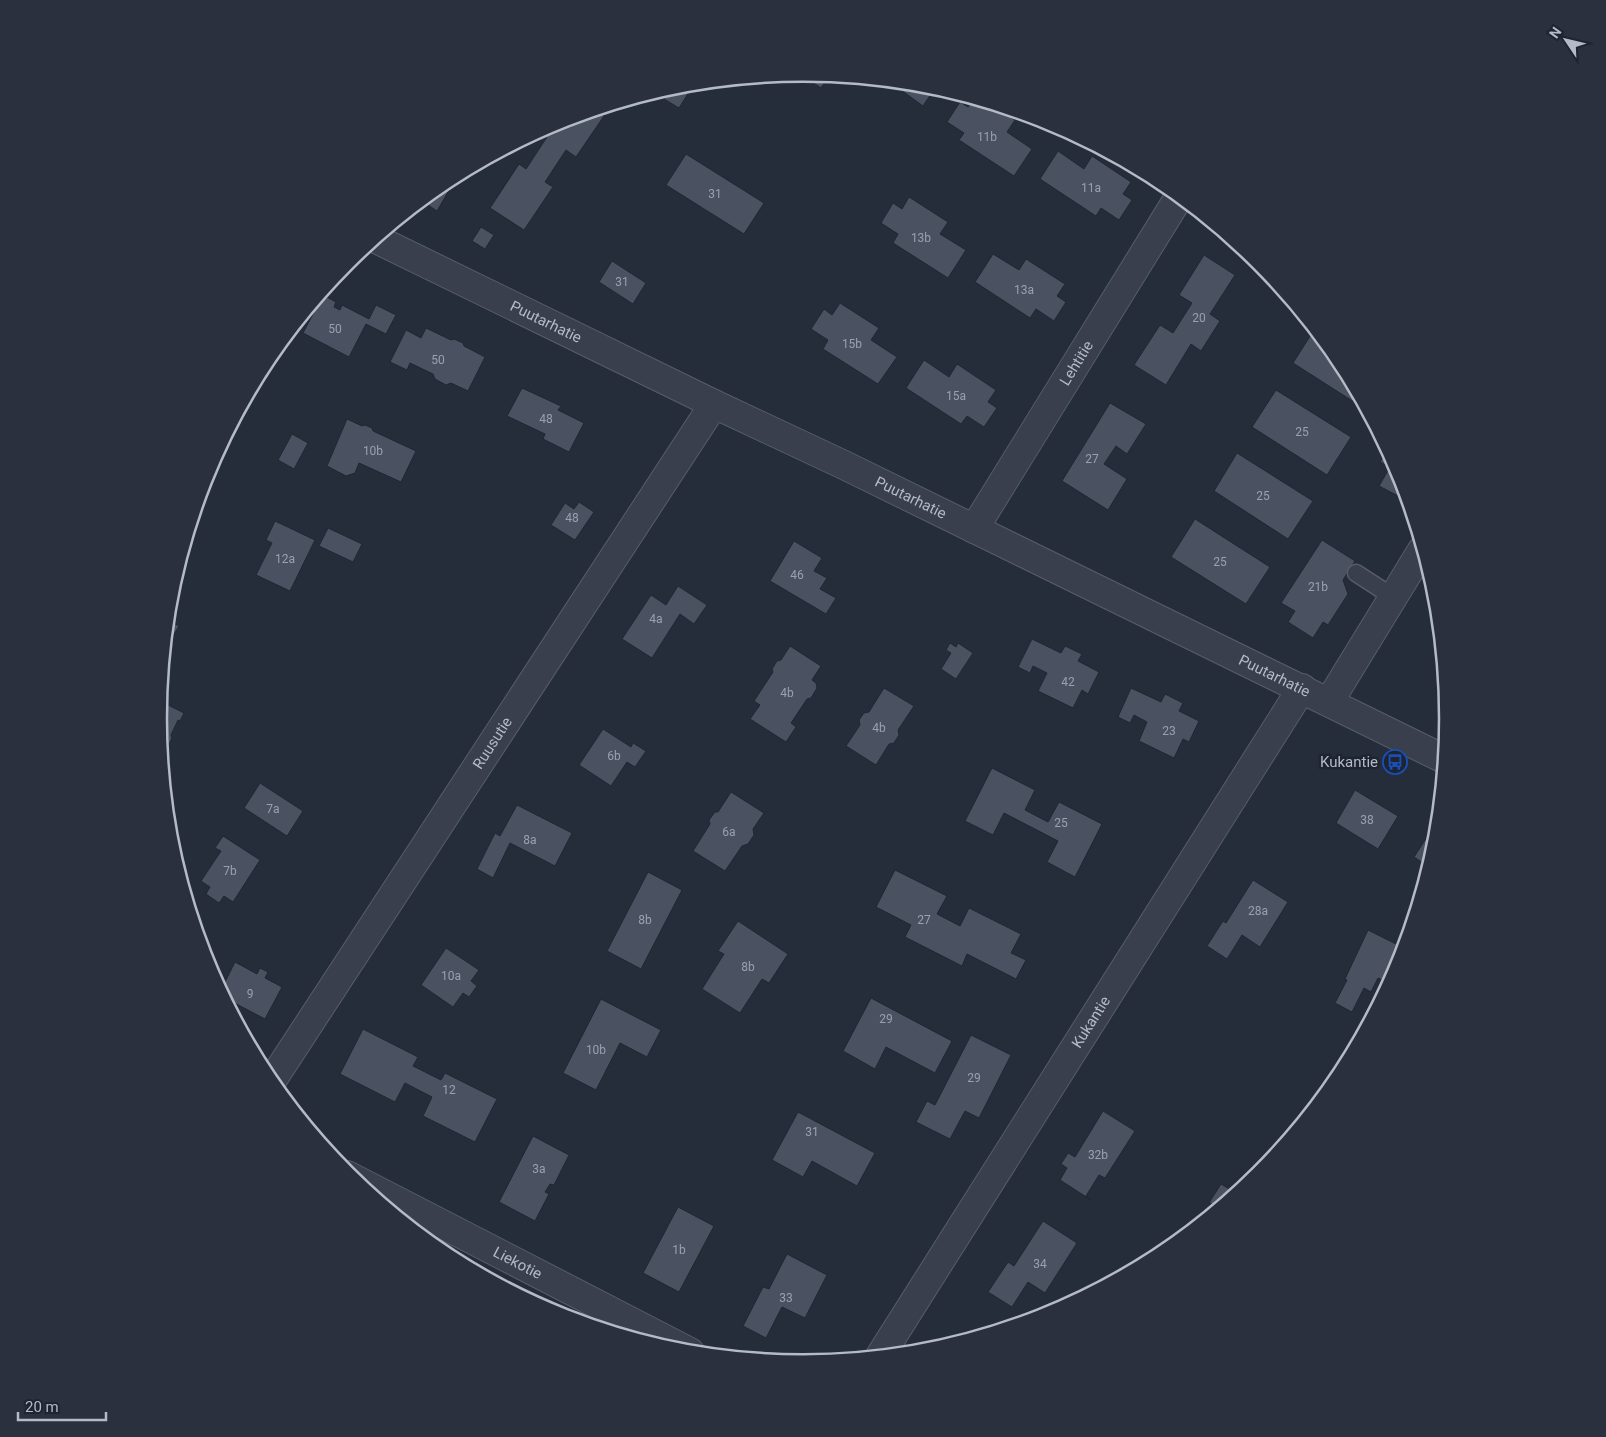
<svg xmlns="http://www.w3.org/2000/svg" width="1606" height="1437" font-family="Roboto,sans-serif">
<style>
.building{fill:#4a5262;stroke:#202633}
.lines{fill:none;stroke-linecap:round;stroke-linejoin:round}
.service-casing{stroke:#575d6a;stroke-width:19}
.minor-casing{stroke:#575d6a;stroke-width:30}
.service{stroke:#393f4c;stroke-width:16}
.minor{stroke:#393f4c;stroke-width:28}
.labels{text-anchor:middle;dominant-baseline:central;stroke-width:5;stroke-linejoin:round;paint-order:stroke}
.number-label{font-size:12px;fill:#9aa0ae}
.street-label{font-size:15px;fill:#b5bac7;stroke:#1e2431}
.poi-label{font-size:15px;fill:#b5bac7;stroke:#1e2431;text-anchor:end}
.rim{fill:none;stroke:#b5bac7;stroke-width:2.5}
</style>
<rect width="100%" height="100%" fill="#252d3b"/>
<g class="building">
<polygon points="800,74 803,74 829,76 821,88"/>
<polygon points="694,84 679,108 664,99 672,88"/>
<polygon points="905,84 929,86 935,88 923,106 901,90"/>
<polygon points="973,100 993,105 1015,120 1007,132 1032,149 1014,176 959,140 964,133 947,122 960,102 968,107"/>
<polygon points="597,111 604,116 576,157 566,150 545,182 553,187 524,230 490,208 519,164 526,169 547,137 543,134 547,128 557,123"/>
<polygon points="1058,151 1084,169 1092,156 1131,182 1123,194 1132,200 1119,220 1101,208 1096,216 1040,179"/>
<polygon points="686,154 764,203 744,234 666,185"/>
<polygon points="458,175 437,211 422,201 445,182"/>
<polygon points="909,197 948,222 940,234 966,250 948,278 893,243 898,234 881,223 893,203 902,209"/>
<polygon points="481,227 494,235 485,249 472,241"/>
<polygon points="993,254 1019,270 1026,259 1065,284 1057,296 1066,302 1054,321 1036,309 1030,318 975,282"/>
<polygon points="1204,255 1235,275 1210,314 1220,321 1201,351 1191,344 1166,385 1134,365 1160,325 1173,333 1192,303 1179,295"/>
<polygon points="612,261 646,283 633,304 599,282"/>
<polygon points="323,295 336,302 334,307 340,310 342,305 369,319 376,305 396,315 386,334 366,324 349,357 303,333"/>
<polygon points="840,303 879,328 871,340 897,357 878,384 823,349 828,340 811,329 824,309 832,315"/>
<polygon points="426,328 451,340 454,339 463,343 464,346 485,357 468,391 451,383 446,385 435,379 433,374 410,363 407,370 390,362 406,330 421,338"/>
<polygon points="1314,330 1339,361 1365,409 1293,363"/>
<polygon points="924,360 949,377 957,364 996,390 988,402 997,408 984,427 967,416 961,424 906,388"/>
<polygon points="522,388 561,406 558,410 584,423 569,452 543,439 545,434 507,416"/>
<polygon points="1276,390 1351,437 1327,475 1252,427"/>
<polygon points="1110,403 1146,424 1127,454 1116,446 1104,464 1127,479 1108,510 1062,481"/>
<polygon points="347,419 362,426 365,425 372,428 373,431 416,451 401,482 359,463 355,473 346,476 327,466"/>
<polygon points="292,434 308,443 294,469 278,460"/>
<polygon points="1387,450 1399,472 1405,493 1402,498 1379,486 1390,467 1380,462"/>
<polygon points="1237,453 1313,501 1288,539 1214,491"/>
<polygon points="579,502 594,512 575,540 551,525 565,503 574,509"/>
<polygon points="1195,519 1270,567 1246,604 1171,557"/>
<polygon points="275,521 315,540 290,591 256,575 272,543 266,540"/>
<polygon points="328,528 362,544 353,562 319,546"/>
<polygon points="1322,540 1355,561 1343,580 1348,594 1328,625 1323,622 1313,638 1288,622 1295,611 1281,603"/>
<polygon points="794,541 822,558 814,571 827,578 820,589 836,598 826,614 770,581"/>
<polygon points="678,586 707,605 694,624 680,614 652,658 622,639 651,595 666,605"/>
<polygon points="168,620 179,626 166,648 165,648"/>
<polygon points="1032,639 1061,653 1065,646 1082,654 1078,661 1099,672 1088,694 1082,690 1073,708 1038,691 1047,673 1033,666 1030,673 1018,667"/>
<polygon points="950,643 956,647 958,643 973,653 956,679 941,669 951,653 946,650"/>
<polygon points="790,646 821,666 812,680 816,683 817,688 811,698 807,699 791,723 796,727 786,742 750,719 760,705 754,701 773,672 772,669 777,661 781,660"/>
<polygon points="884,688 914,706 898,730 899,735 894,743 889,744 876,765 846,746 860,725 859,720 864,713 869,712"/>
<polygon points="1131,688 1161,702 1165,694 1183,703 1179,711 1199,721 1189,742 1183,739 1174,758 1139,741 1147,722 1134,715 1130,723 1118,717"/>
<polygon points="162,702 184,713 180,721 178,720 171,735 172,738 167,749 164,750 162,754 158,718 159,708"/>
<polygon points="603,729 631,747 633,743 646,751 635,767 627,762 611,786 579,765"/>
<polygon points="992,768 1035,790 1025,810 1048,822 1059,802 1102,824 1075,877 1047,862 1058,841 1004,813 993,835 965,821"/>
<polygon points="260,783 303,811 287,836 244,808"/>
<polygon points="1355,790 1398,816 1378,849 1336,823"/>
<polygon points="731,792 764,813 753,829 754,835 748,844 742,846 725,871 693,851 710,824 709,820 715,812 718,812"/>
<polygon points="517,805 572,833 555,866 510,843 493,878 477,869 495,833 500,836"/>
<polygon points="1431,831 1436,834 1435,845 1431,859 1426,865 1414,857"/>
<polygon points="223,836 260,860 233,902 224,896 219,903 206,894 210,887 201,881 221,851 215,848"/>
<polygon points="895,870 947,896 937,914 960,926 969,908 1021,934 1011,953 1026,960 1016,979 967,954 962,966 905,937 911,925 876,907"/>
<polygon points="648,872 682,890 641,969 607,951"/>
<polygon points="1253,880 1288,902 1260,947 1242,935 1227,959 1207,946 1223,921 1226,923"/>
<polygon points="738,921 788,954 769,983 762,979 740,1013 702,989 724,954 718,951"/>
<polygon points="1368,930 1404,948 1399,965 1389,983 1378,978 1371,992 1364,988 1352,1012 1335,1003 1347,980 1345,979"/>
<polygon points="446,948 479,970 471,981 477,986 469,997 463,993 453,1007 421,985"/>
<polygon points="235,962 257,974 260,968 268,972 265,978 282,987 265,1019 225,998 221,990"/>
<polygon points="871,998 952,1041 935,1073 886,1047 875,1069 843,1051"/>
<polygon points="601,999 661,1030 647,1057 620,1043 596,1090 563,1073"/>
<polygon points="363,1029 418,1057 413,1066 441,1080 445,1073 497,1099 475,1142 423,1116 432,1097 405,1083 395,1102 340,1074"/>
<polygon points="971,1035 1011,1055 979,1118 965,1111 950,1139 916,1122 927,1101 935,1105"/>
<polygon points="1103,1111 1135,1131 1105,1178 1099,1175 1086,1196 1091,1200 1060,1180 1067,1168 1061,1164 1068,1153 1075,1157"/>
<polygon points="798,1112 875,1153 857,1186 812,1161 803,1177 772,1160"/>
<polygon points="533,1136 569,1155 554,1185 550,1184 545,1192 549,1194 535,1221 499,1202"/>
<polygon points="1221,1184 1236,1193 1192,1229 1205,1208 1208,1210 1212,1204 1209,1203"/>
<polygon points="678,1207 714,1226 679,1292 643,1273"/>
<polygon points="1043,1221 1077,1243 1045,1293 1028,1282 1012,1307 988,1292 1008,1262 1014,1266"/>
<polygon points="787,1254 827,1275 805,1318 782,1307 766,1338 743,1326 763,1287 769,1289"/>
</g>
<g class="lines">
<defs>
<polyline id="service" points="1356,573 1393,597"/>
<g id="minor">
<path id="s1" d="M376,239L714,404L844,465L1444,759"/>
<path id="s2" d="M974,529L1179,197"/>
<polyline points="1329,702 1422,550"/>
<path id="s3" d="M271,1082L714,404"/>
<path id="s4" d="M347,1175L690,1352"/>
<path id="s5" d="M880,1356L1302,688"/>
</g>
</defs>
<use href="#service" class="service-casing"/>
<use href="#minor" class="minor-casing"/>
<use href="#service" class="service"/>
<use href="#minor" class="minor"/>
</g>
<defs>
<symbol id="bus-ring" viewBox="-11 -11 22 22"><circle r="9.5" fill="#1e2431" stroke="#1a4fb4" stroke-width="1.5"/><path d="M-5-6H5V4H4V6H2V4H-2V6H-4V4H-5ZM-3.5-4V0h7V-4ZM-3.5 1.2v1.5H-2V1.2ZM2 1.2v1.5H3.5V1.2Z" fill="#1a4fb4"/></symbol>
</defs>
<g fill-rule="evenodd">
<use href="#bus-ring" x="1381" y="748" width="28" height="28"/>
</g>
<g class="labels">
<g class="number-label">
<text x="987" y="137">11b</text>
<text x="1091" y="188">11a</text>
<text x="715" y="194">31</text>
<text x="921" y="238">13b</text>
<text x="622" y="282">31</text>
<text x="1024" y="290">13a</text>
<text x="1199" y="318">20</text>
<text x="335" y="329">50</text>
<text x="852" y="344">15b</text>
<text x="438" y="360">50</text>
<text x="956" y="396">15a</text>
<text x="546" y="419">48</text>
<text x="1302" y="432">25</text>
<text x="373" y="451">10b</text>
<text x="1092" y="459">27</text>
<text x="1263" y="496">25</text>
<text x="572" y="518">48</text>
<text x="285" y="559">12a</text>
<text x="1220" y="562">25</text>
<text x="797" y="575">46</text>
<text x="1318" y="587">21b</text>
<text x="656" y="619">4a</text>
<text x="1068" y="682">42</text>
<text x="787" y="693">4b</text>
<text x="879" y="728">4b</text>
<text x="1169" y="731">23</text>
<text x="614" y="756">6b</text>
<text x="273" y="809">7a</text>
<text x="1367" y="820">38</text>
<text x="1061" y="823">25</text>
<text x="729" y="832">6a</text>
<text x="530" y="840">8a</text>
<text x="230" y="871">7b</text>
<text x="1258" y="911">28a</text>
<text x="645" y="920">8b</text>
<text x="924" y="920">27</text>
<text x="748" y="967">8b</text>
<text x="451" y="976">10a</text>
<text x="250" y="994">9</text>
<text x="886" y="1019">29</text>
<text x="596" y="1050">10b</text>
<text x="974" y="1078">29</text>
<text x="449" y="1090">12</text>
<text x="812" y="1132">31</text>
<text x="1098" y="1155">32b</text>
<text x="539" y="1169">3a</text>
<text x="679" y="1250">1b</text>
<text x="1040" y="1264">34</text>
<text x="786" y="1298">33</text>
</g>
<g class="street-label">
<text stroke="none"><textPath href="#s1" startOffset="189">Puutarhatie</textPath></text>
<text stroke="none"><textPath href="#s2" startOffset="195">Lehtitie</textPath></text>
<text stroke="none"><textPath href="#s1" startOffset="594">Puutarhatie</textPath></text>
<text stroke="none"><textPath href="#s1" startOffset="999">Puutarhatie</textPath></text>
<text stroke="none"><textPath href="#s3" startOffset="405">Ruusutie</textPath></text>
<text stroke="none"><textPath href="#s5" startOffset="395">Kukantie</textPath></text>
<text stroke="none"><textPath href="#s4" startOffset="192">Liekotie</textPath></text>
</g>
<g class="poi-label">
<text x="1378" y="762">Kukantie</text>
</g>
</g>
<path d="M0 0H1606V1437H0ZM167 718a636 636 0 1 1 1272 0a636 636 0 1 1-1272 0Z" fill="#2a303d" fill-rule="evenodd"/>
<path class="rim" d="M167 718a636 636 0 1 1 1272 0a636 636 0 1 1-1272 0Z"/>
<g transform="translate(1566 40) rotate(305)" stroke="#1e2431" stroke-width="4" paint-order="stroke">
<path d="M0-4L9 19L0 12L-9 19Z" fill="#b5bac7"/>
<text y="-8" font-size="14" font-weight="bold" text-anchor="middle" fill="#b5bac7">N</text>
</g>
<path d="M18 1412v8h88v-8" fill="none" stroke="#b5bac7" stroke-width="2.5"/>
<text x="25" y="1412" font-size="15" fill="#b5bac7" stroke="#1e2431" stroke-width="4" paint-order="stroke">20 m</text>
</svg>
